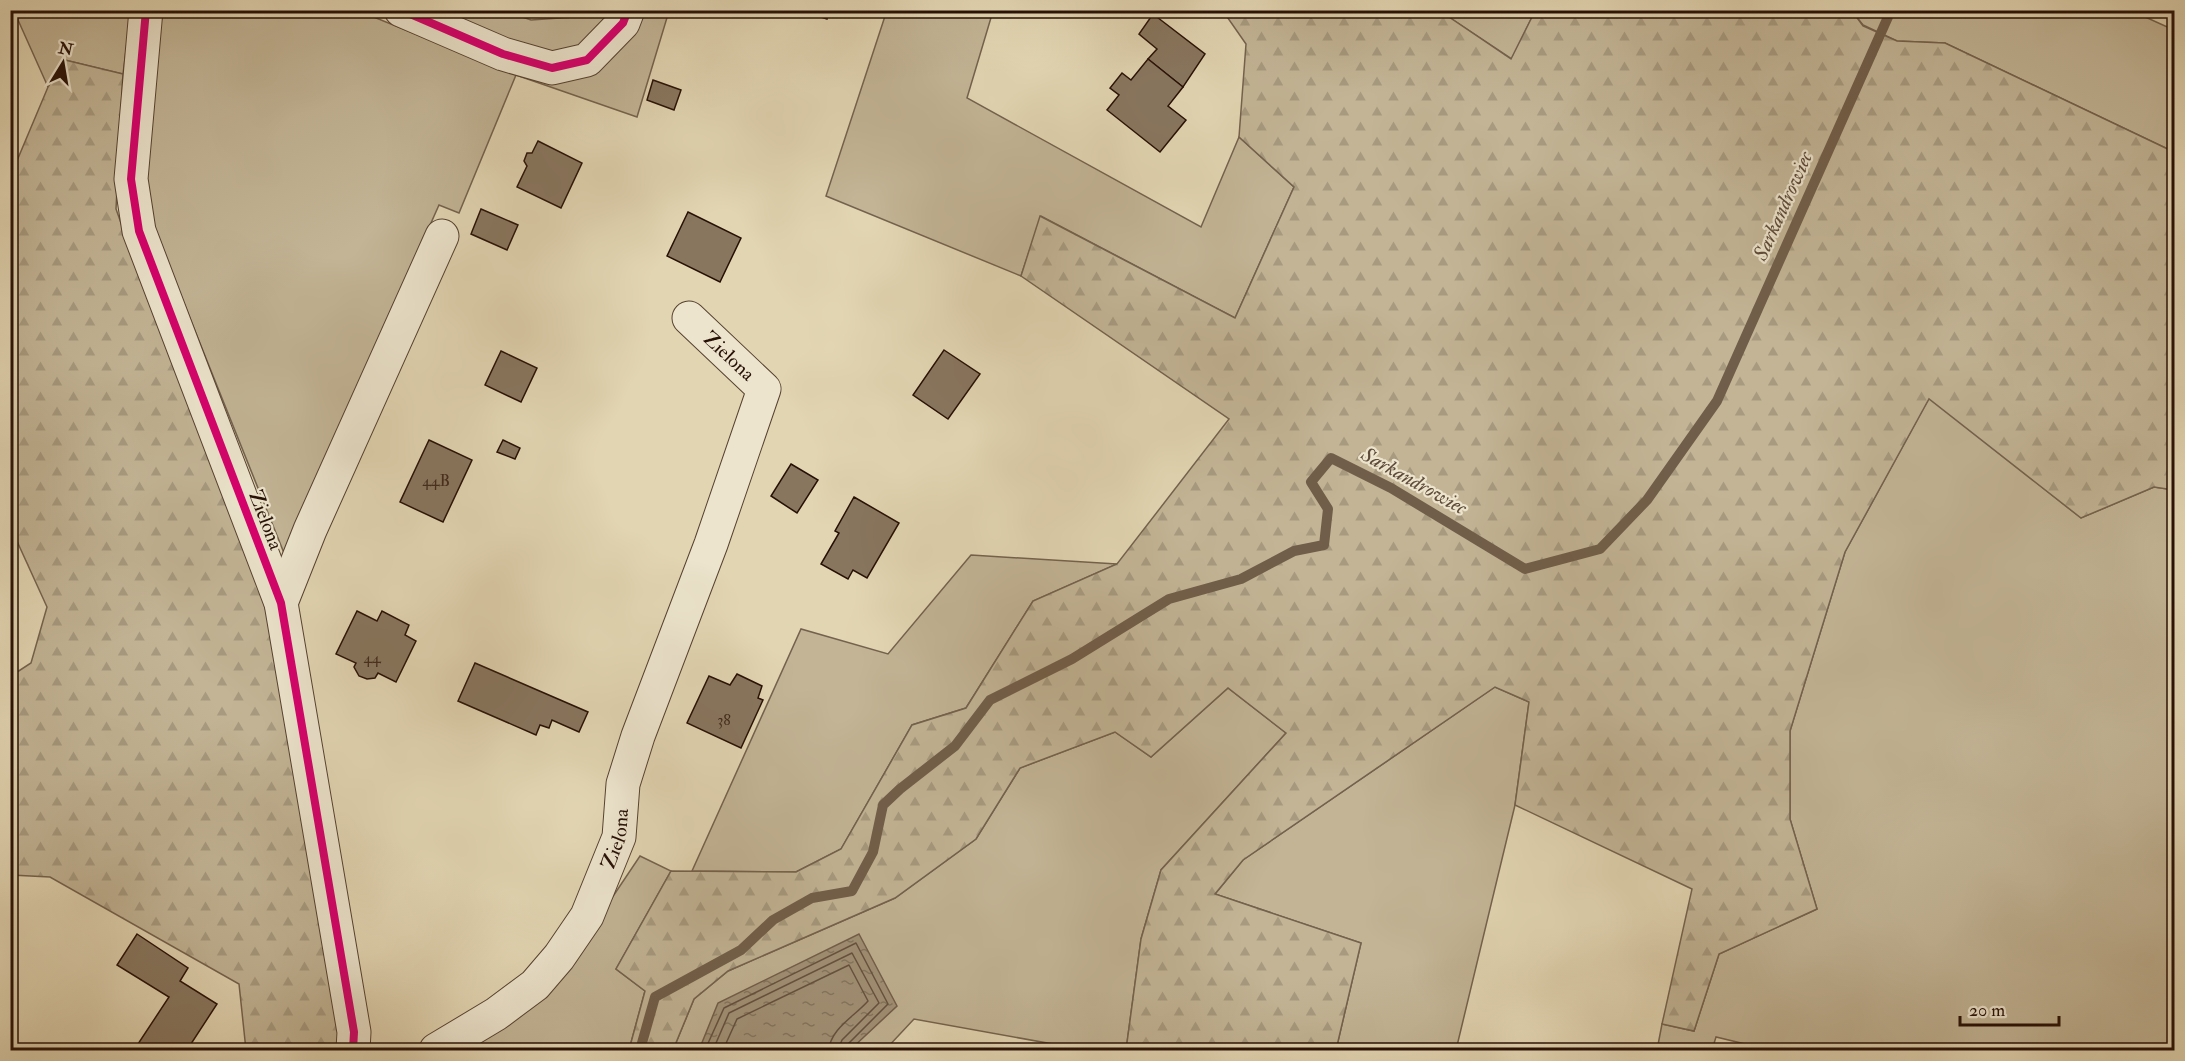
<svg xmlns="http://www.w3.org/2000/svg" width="2185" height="1061" font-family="'IM FELL Double Pica',serif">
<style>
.grass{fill:#c2b495;stroke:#74624e;stroke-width:1.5}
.forest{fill:url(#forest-firs);stroke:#74624e;stroke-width:1.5}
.water{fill:url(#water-ripples);stroke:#715e4a;stroke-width:1.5}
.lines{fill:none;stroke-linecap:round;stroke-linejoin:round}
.shore{stroke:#64513f;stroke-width:1.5}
.stream{stroke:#715e4a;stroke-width:10}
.building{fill:#88765f;stroke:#271006;stroke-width:1.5}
.minor-casing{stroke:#564131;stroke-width:35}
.minor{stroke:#ece4cd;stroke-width:33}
.cycleway-casing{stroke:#ece4cd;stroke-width:11}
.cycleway{stroke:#d6006c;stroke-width:8}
.labels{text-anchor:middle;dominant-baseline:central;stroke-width:4.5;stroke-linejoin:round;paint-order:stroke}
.number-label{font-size:16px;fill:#3f2a1c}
.street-label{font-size:20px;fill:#271006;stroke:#ece4cd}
.water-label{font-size:21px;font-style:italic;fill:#5e4a39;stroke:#ece4cd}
</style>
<defs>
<pattern id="forest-firs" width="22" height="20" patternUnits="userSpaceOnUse" patternTransform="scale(1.5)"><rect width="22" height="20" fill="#c2b495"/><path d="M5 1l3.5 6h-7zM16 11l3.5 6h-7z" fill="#a79a7f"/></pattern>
<pattern id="water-ripples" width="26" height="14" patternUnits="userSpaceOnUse" patternTransform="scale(1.5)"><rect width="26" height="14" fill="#a29278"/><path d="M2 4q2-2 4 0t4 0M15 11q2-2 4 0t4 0" fill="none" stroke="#847660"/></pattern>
</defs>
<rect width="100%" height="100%" fill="#e2d5b2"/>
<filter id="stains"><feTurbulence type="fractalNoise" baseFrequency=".00333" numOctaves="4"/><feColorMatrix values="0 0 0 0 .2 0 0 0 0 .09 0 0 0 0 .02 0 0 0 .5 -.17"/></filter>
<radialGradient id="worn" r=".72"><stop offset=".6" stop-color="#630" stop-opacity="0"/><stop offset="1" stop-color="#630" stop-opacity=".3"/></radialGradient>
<g class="grass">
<polygon points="887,10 993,11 967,98 1201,227 1239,137 1294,187 1235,318 1041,216 1021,276 826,196"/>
<polygon points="14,11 131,11 123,74 65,60 48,87"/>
<polygon points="155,11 359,11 516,75 572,73 638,11 669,11 637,117 516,75 459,213 439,205 284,553 155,231 141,170"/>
<polygon points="426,11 505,11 531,20 574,17 580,11 617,11 585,45 550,53"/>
<polygon points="1440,11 1535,11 1512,59"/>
<polygon points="1852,11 2132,11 2174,30 2174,152 1945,43 1897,41 1863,25"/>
<polygon points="1929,398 2081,518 2154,487 2174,490 2174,1050 1770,1050 1716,1037 1712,1050 1657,1050 1662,1024 1694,1031 1719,954 1817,909 1790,819 1790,731 1845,552"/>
<polygon points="971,555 1117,564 1033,601 966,708 912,725 841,849 796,872 692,871 801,629 888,654"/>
<polygon points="1495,687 1529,702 1515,805 1456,1050 1336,1050 1361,943 1215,894 1243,860"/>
<polygon points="1228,688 1286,733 1161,870 1141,939 1126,1050 1086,1050 914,1019 885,1050 673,1050 694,999 728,971 895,898 976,839 1020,768 1115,732 1151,757"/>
<polygon points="640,856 671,871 616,969 645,991 629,1050 440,1050 561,974"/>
</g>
<g class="forest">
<polygon points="1223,11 1440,11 1511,59 1535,11 1852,11 1863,26 1897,41 1945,43 2174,152 2174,490 2154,487 2081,518 1929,399 1845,552 1790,731 1790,819 1817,909 1719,954 1694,1031 1662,1024 1692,889 1515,805 1529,702 1495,687 1243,860 1215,894 1361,943 1336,1050 1126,1050 1141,939 1161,870 1286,733 1228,688 1151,757 1115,732 1020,768 976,839 895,898 728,971 694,999 673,1050 629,1050 645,991 616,969 671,871 796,872 841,849 912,725 966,708 1033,601 1117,564 1229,419 1021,276 1040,216 1235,318 1294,187 1239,137 1246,44"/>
<polygon points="65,60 123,74 116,209 146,294 271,610 341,1032 339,1050 246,1050 239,984 50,877 11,875 11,676 31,663 47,607 11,528 11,175 48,87"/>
</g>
<polygon class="water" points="859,934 897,1006 850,1050 699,1050 718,1003"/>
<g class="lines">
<g class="shore">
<polyline points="705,1050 724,1008 856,943 888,1004 848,1044 846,1050"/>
<polyline points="713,1050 729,1013 852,953 879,1003 842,1040 838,1050"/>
<path d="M723,1050L737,1019L849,965L868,1001C855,1016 830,1029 829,1050"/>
</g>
<polyline class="stream" points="640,1050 655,997 741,950 773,920 812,898 852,891 873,852 883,805 900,789 955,746 990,700 1072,659 1169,599 1241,579 1294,551 1324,545 1328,509 1311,482 1331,458 1391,488 1525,569 1600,549 1647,500 1717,401 1888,17"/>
</g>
<g class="building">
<polygon points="807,10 830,10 827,19 806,12"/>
<polygon points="1153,14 1205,54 1183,87 1148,59 1157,49 1139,34"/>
<polygon points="1148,59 1183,87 1168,106 1186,120 1160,152 1107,110 1119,95 1110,88 1122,73 1131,80"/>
<polygon points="653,80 681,90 674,110 647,100"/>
<polygon points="538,141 582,163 561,208 517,187 527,166 524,161 527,153 532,153"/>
<polygon points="481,209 518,225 507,250 471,234"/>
<polygon points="688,212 741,238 720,282 667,256"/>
<polygon points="944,350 980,374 948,419 913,395"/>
<polygon points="501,351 537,368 521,402 485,385"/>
<polygon points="429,440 472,460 443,522 400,502"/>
<polygon points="503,440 520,448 515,459 497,452"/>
<polygon points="791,464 818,480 797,513 771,496"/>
<polygon points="854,497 899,523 867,578 853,570 848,579 821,564 839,533 835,531"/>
<polygon points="357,611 377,621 382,611 409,625 405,635 416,641 396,682 378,673 375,678 367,679 359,676 354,667 356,663 336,654"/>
<polygon points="475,663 588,712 579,732 552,720 549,728 540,725 536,735 458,701"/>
<polygon points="737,674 762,686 758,698 763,700 741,748 687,723 709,676 730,685"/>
<polygon points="137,934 188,968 180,981 217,1004 187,1050 134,1050 169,997 117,965"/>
</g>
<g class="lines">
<defs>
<g id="minor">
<polyline points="146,10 131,179 139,231 281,603 354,1032 353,1050"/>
<polyline points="401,10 503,54 552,68 587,60 623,23 628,10"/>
<polyline points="281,603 310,530 442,236"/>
<path id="s1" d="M436,1050L496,1014L535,985L559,957L587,916L619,837L623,784L638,736L711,544L764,389L689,318"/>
</g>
</defs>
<use href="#minor" class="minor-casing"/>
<use href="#minor" class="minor"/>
<defs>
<g id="cycleway">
<polyline points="146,10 131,179 139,231 281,603 354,1032 353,1050"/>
<polyline points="401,10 503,54 552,68 587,60 623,23 628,10"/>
</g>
</defs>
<use href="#cycleway" class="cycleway-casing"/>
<use href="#cycleway" class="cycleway"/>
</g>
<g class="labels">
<g class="number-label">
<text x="436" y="481">44B</text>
<text x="372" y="658">44</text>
<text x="724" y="720">38</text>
</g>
<g class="street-label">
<text transform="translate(729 356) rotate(43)">Zielona</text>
<text transform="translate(266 520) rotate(69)">Zielona</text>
<text stroke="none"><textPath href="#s1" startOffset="288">Zielona</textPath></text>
</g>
<g class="water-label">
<text transform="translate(1783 206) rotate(-66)">Sarkandrowiec</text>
<text transform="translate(1414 481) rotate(29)">Sarkandrowiec</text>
</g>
</g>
<rect width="2185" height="1061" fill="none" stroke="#e2d5b2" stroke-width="36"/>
<rect x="12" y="12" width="2161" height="1037" fill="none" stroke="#271006" stroke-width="3"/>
<rect x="18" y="18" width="2149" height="1025" fill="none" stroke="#271006" stroke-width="1.5"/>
<g transform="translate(63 63) rotate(11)" stroke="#ece4cd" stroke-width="4.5" paint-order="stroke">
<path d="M0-4.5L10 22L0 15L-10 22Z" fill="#271006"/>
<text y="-9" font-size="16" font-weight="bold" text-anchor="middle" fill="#271006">N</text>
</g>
<path d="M1960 1016v9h99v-9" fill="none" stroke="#271006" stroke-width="3"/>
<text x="1969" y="1016" font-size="18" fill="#271006" stroke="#ece4cd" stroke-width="4.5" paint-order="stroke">20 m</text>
<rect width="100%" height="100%" filter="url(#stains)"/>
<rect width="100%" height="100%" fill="url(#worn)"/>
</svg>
